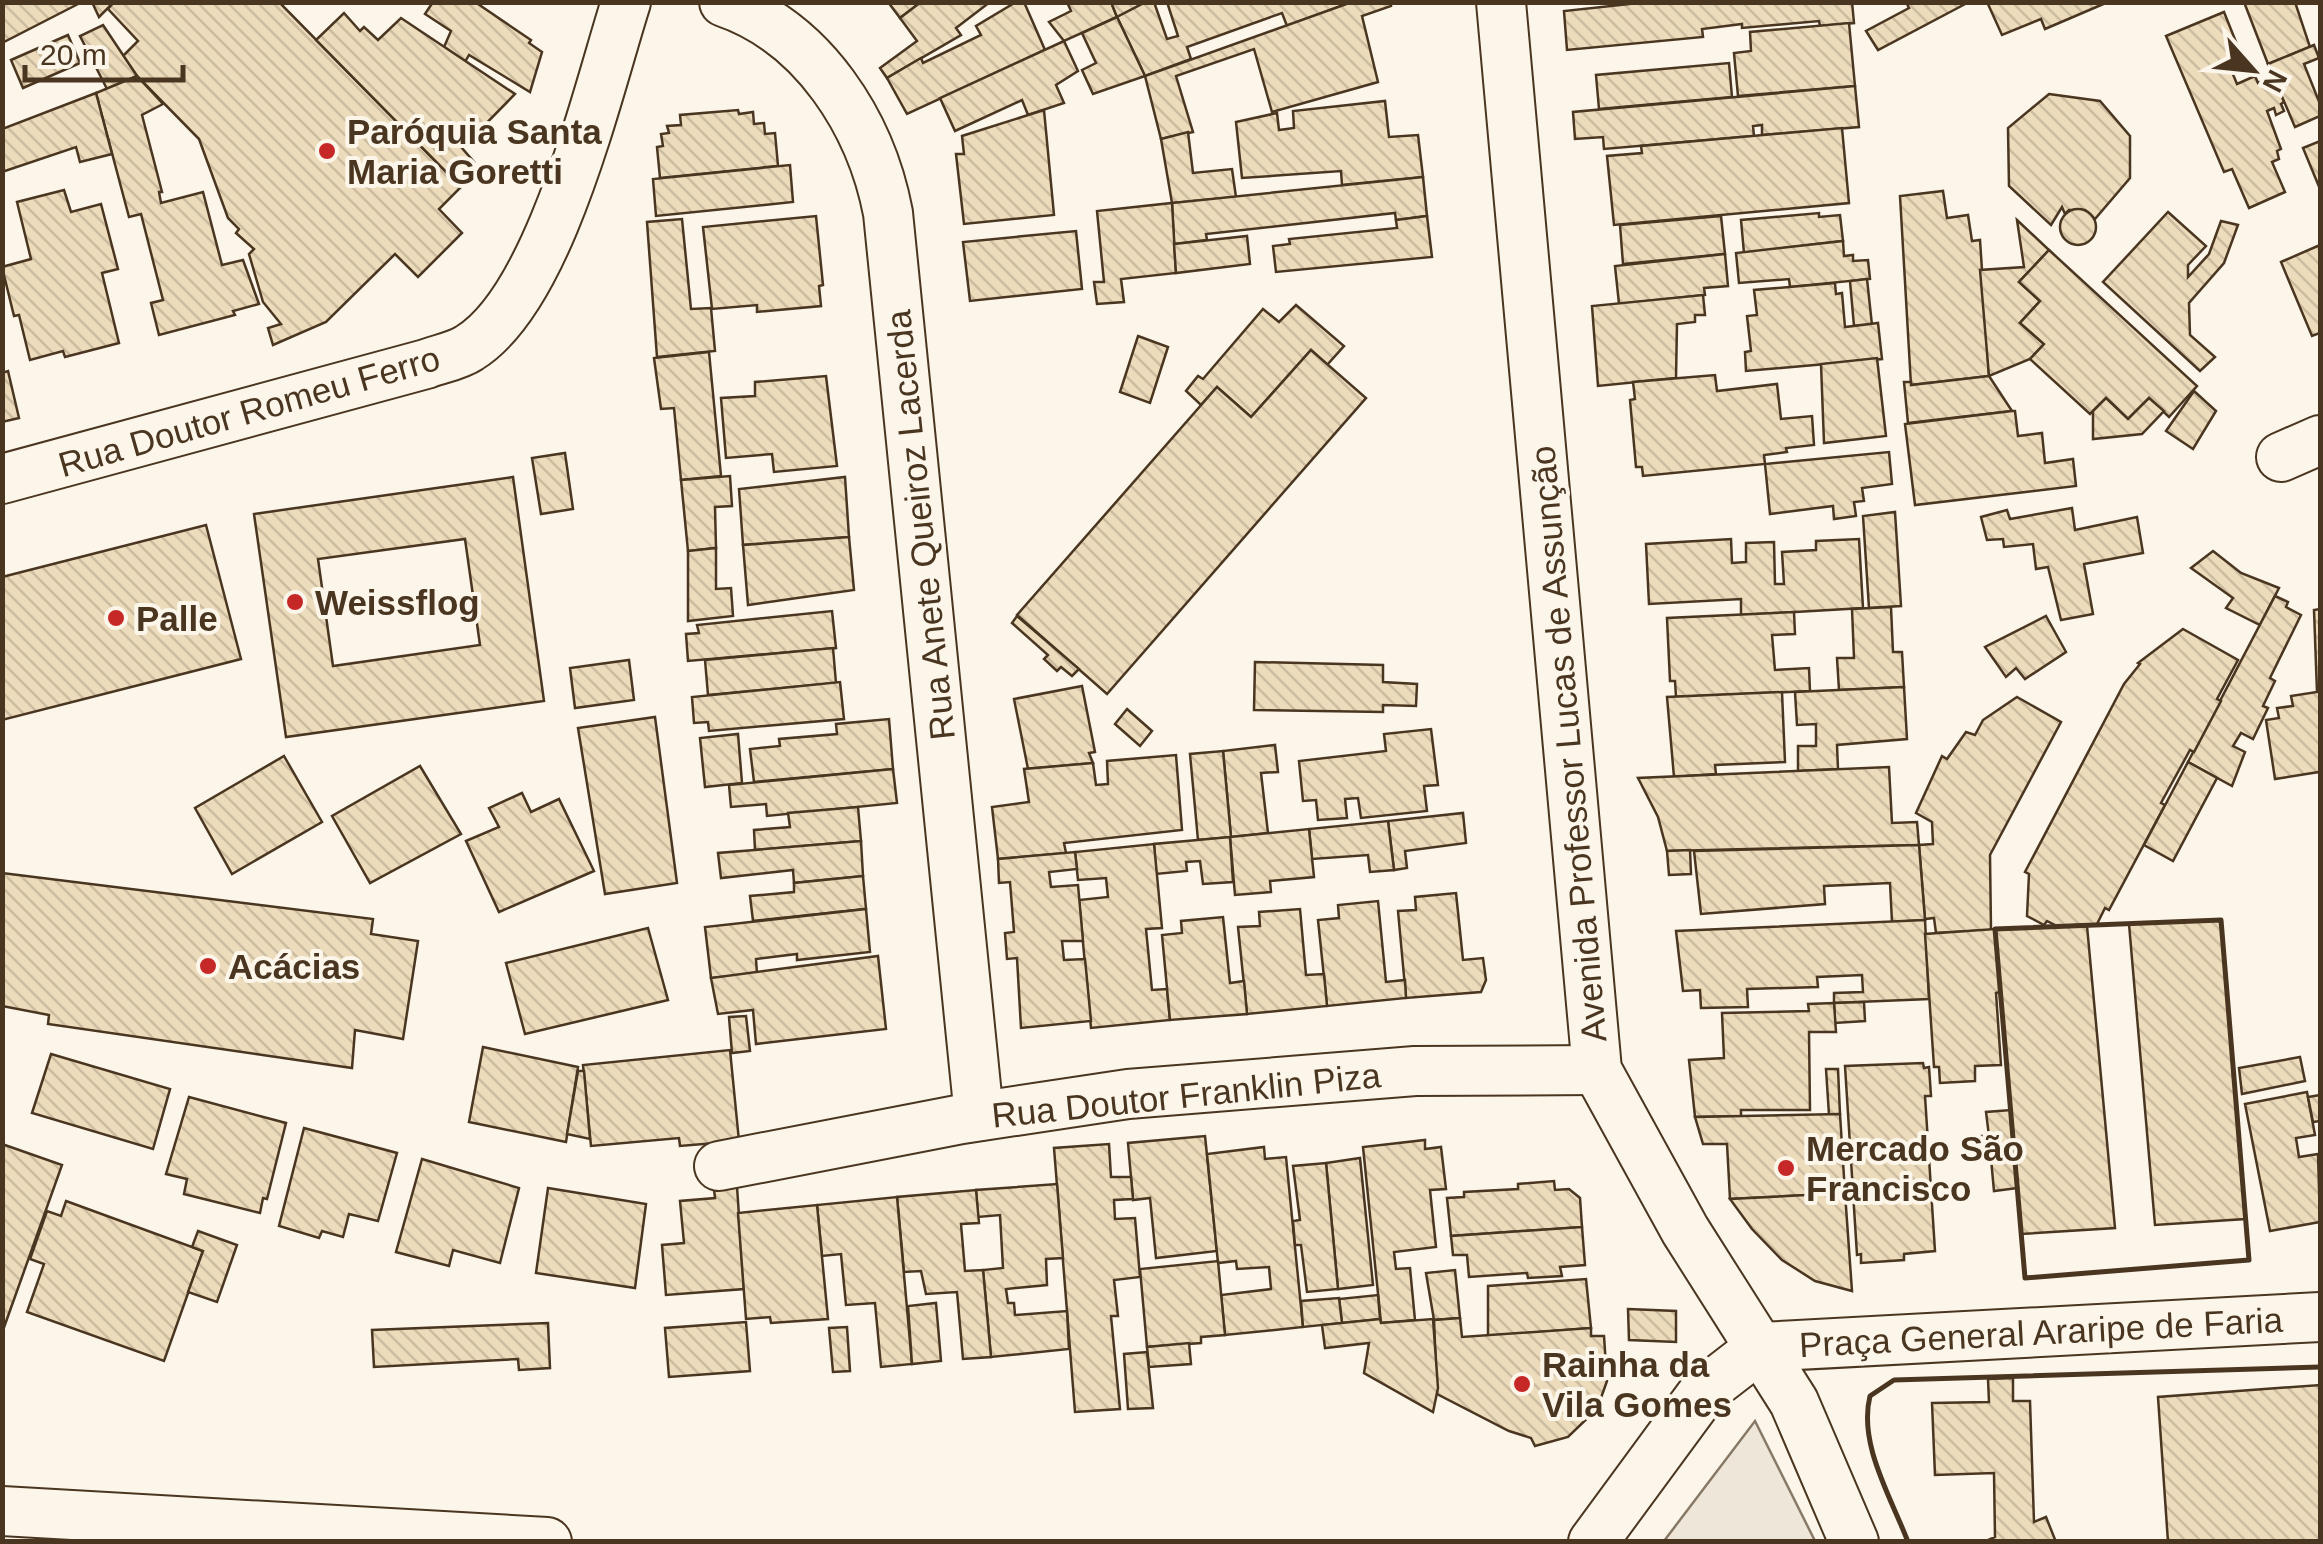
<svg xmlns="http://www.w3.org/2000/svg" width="2323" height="1544" font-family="Helvetica,sans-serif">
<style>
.park{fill:#ede6d9;stroke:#887966;stroke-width:2.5}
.building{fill:url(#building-back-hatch);stroke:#4a3520;stroke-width:2.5;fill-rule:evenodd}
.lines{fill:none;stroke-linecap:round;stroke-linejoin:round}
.minor-casing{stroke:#4a3520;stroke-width:52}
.minor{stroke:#fbf6e9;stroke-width:48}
.wall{stroke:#4a3520;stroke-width:5}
.poi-dot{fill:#c62828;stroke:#fbf6e9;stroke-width:4}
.labels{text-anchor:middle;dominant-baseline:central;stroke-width:8;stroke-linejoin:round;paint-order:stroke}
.poi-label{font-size:35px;font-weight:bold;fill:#4a3520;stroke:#fbf6e9;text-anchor:start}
.street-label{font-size:35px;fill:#4a3520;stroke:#fbf6e9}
</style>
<defs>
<pattern id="building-back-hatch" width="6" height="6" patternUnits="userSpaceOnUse" patternTransform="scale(2.5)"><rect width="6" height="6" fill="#ecdcbc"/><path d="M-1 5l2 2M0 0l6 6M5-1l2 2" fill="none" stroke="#ccbda1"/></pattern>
</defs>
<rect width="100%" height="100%" fill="#fbf6e9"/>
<polygon class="park" points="1755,1421 1815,1541 1664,1541"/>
<g class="building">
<polygon points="2,2 82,2 2,43"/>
<polygon points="92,2 114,2 99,17"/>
<polygon points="114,2 279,2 461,187 439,209 462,233 418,277 395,254 326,322 273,345 268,328 281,324 263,302 249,254 254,249 236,233 239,229 228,218 199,139 137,76 123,56 138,41 108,9"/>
<polygon points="433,2 475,2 531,40 529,43 542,52 530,92 469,55 465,62 444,47 451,31 425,14"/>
<polygon points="888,2 921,2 900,18"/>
<polygon points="921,2 990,2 956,28 961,35 887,78 880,68 917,41 900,18"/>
<polygon points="1016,2 1024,2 1045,50 907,114 887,78 921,58 923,63 981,35 976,26"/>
<polygon points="1067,2 1111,2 1117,17 1064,41 1049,22 1071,11"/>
<polygon points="1111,2 1146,2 1117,17"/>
<polygon points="1146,2 1154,2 1167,39 1178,36 1167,2 1352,2 1287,26 1282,13 1187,47 1191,59 1145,76 1117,17"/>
<polygon points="1352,2 1390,2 1391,6 1362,16 1378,82 1272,112 1254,49 1176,76 1193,132 1161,139 1145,76"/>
<polygon points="1648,2 1852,2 1854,23 1820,26 1819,21 1742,28 1742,24 1702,29 1703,37 1567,50 1564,11"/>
<polygon points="1906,2 1969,2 1878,50 1866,31 1909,8"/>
<polygon points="1992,2 2108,2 2045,29 2041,19 2002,35 1988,4"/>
<polygon points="2244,2 2295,2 2310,47 2268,64"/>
<polygon points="2224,12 2244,62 2230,67 2237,84 2255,76 2258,83 2274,76 2284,102 2281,104 2284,111 2276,115 2274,108 2267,111 2281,149 2277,151 2279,159 2272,162 2285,192 2249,208 2232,169 2224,172 2166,36"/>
<polygon points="344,13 360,31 364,27 378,40 401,18 515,94 462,148 474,162 455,181 316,40"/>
<polygon points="1117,17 1145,76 1093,94 1082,70 1096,63 1082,33"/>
<polygon points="1849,23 1855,86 1738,96 1734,53 1751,51 1750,32"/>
<polygon points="103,25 137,76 107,89 80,36"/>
<polygon points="68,35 80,63 23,88 11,60"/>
<polygon points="1064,41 1078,71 1056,85 1064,103 1028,115 1022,100 955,131 940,98"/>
<polygon points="2314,45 2319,58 2304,64 2320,104 2320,116 2295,127 2268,64"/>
<polygon points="1729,63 1732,97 1599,109 1596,75"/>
<polygon points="137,76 163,104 142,115 162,192 159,192 161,203 203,192 222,265 243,260 259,304 233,311 235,315 159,335 151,303 163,300 141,214 129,217 96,93"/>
<polygon points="1855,86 1859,127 1762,135 1762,125 1753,126 1754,136 1604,149 1603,137 1575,139 1573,112"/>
<polygon points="96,93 112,154 80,162 76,147 2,172 2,129"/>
<polygon points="2049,94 2100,101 2130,136 2130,178 2095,219 2085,210 2069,210 2065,214 2062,207 2051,225 2009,186 2008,128"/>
<polygon points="1385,101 1389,137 1418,135 1423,177 1342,185 1341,171 1242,178 1236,122 1277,113 1279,130 1294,128 1293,111"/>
<polygon points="738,110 739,114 753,112 754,124 764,123 765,134 775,133 778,166 660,178 657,147 663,146 661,134 669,133 667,126 681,125 680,115"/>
<polygon points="1044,110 1054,215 964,224 956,154 964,154 962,136"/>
<polygon points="1842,128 1849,203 1614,225 1607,156 1642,153 1641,146"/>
<polygon points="1188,132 1193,173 1232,169 1236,197 1172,203 1161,139"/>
<polygon points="2320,141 2320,189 2303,148"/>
<polygon points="790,165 793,202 656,216 653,179"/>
<polygon points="1423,177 1427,216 1396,220 1395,213 1206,234 1207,240 1174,244 1172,203"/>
<polygon points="64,190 71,212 101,204 118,269 102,273 119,343 65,357 63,351 30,360 19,315 14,316 2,267 31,259 17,202"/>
<polygon points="1943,191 1947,218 1968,215 1972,241 1980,240 1989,376 1911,385 1900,196"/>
<polygon points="1172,203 1176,273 1121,279 1124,302 1097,304 1094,282 1104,282 1097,211"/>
<circle cx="2078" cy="227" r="18"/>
<polygon points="2168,212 2206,246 2188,265 2188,277 2209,254 2221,221 2238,225 2224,263 2189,303 2190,335 2215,357 2200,371 2103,282"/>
<polygon points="1819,213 1819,217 1840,215 1843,241 1744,253 1741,220"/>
<polygon points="816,216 823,285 819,286 821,306 757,312 757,305 712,309 703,227"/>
<polygon points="1427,216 1432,257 1276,272 1273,246 1290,244 1289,239 1397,228 1396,220"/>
<polygon points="1721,216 1725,254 1623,264 1620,225"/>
<polygon points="682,219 691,309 711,308 715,351 657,357 647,222"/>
<polygon points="2017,220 2049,250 2019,282 2040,301 2020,323 2044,344 2030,359 1989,376 1980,270 2024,267"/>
<polygon points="1076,231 1082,289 970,301 963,242"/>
<polygon points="1247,236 1250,264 1176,273 1174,244"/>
<polygon points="1843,241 1844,256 1853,255 1853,261 1868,260 1870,279 1790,287 1789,279 1739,283 1736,253"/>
<polygon points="2320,245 2320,333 2312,336 2281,262"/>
<polygon points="2049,250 2197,386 2169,417 2149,398 2128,419 2106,398 2090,414 2030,359 2044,344 2020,323 2040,301 2019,282"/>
<polygon points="1725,254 1728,286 1704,288 1705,295 1619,304 1615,266"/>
<polygon points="1867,279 1872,325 1854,326 1850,281"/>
<polygon points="1835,283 1836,294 1842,293 1845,327 1878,323 1882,359 1746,371 1745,352 1751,351 1747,316 1757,315 1754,290"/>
<polygon points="1703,295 1705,315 1695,315 1695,322 1677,324 1676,378 1598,386 1592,306"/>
<polygon points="1296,305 1344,346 1327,365 1311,350 1251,417 1217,387 1201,405 1186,391 1198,376 1203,379 1263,309 1279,322"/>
<polygon points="1138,336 1168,347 1150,403 1120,392"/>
<polygon points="1311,350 1366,398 1107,694 1017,615 1217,387 1251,417"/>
<polygon points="709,352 721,476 681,480 674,408 661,409 654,358"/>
<polygon points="1877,358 1886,436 1824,443 1821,364"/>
<polygon points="8,371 19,418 2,422 2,373"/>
<polygon points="1715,375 1717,391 1777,384 1781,419 1812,416 1814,445 1786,448 1787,452 1764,455 1765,464 1643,476 1642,467 1636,467 1630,400 1635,399 1633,382"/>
<polygon points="826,376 837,466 774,472 772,454 726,458 721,398 755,396 755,382"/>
<polygon points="1989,376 2012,411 1908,423 1904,382 1911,382 1911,385"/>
<polygon points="2194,391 2216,411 2193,449 2166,431"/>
<polygon points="2106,398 2128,419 2149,398 2164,411 2142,434 2093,439 2093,411"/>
<polygon points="2012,411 2015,411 2018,436 2042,433 2045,463 2073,459 2076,486 1915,505 1905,424"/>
<polygon points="1889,452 1892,484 1862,488 1864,501 1854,502 1856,516 1834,519 1833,506 1770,514 1765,464"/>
<polygon points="565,453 573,509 541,514 532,458"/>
<polygon points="730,476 732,506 715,507 716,548 688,551 681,480"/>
<path d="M513,477L544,701L286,737L254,514ZM465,539L480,645L333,666L318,559Z"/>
<polygon points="845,477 849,537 743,545 739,489"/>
<polygon points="2072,508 2075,530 2137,517 2143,553 2084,564 2093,614 2061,620 2048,567 2036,569 2033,544 2004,547 2003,539 1987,540 1981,517 2007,510 2010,519"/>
<polygon points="1895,512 1901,606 1869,608 1863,516"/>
<polygon points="206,525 241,659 2,720 2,577"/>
<polygon points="849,537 854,590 748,605 743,545"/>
<polygon points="1731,539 1732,563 1746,562 1746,543 1774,542 1775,584 1784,584 1782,552 1816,550 1816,541 1859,539 1863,608 1741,615 1741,599 1649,604 1646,544"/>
<polygon points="716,548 716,589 731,588 733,616 688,621 688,551"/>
<polygon points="2213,551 2241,573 2279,588 2260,625 2226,608 2233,598 2191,568"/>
<polygon points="2275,596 2288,602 2286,607 2301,615 2270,678 2275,681 2263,706 2268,708 2253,739 2241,733 2233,746 2245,752 2232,786 2188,762"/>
<polygon points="1891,607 1893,652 1902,652 1904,687 1839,690 1837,658 1854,658 1852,609"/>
<polygon points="2320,609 2320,781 2319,772 2275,779 2266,720 2279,718 2277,708 2293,706 2291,696 2317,692 2314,610"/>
<polygon points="832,611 836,648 688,661 686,634 699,633 697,625"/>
<polygon points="1794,612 1795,634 1772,635 1775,670 1809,668 1810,691 1676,697 1675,681 1670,681 1667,618"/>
<polygon points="1017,616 1079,669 1072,676 1061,667 1057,671 1044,659 1048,655 1012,623"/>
<polygon points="2046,616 2066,652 2025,679 2016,668 2006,677 1985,647"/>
<polygon points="2183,629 2238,660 2217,699 2221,701 2194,752 2190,750 2161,803 2165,805 2109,910 2105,908 2097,924 2057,926 2047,921 2044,925 2027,916 2029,874 2025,872 2124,684 2140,664 2138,663"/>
<polygon points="833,648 836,683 708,695 705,660"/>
<polygon points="629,660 634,700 575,708 570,668"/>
<polygon points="1255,662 1383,665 1383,682 1417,684 1416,706 1383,705 1383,712 1254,710"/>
<polygon points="840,682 844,719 709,731 708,722 694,723 692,697"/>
<polygon points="1082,686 1095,752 1089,753 1093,763 1028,769 1014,699"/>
<polygon points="1904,687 1907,739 1837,745 1838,769 1798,771 1798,746 1816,746 1816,724 1797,725 1795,692"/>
<polygon points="1782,692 1785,762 1715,765 1716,774 1674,777 1667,697"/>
<polygon points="2017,697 2061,722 1990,855 1991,930 1936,933 1934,918 1925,919 1919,845 1933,844 1932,822 1916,813 1942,756 1947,759 1966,732 1975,735 1983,720"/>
<polygon points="1127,709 1152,731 1140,746 1115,724"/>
<polygon points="655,717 677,883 605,894 578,728"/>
<polygon points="889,719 893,769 754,782 750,749 780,746 779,739 837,734 836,724"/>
<polygon points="1431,729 1438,785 1424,786 1427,811 1361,818 1358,798 1345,799 1347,818 1318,820 1316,800 1303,801 1299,761 1386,751 1384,734"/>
<polygon points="738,734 742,783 705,787 700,738"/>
<polygon points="1275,745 1278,772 1261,773 1268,833 1231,837 1223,751"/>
<polygon points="1223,751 1231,837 1198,840 1190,754"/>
<polygon points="1176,755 1182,830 1064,843 1066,853 998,859 992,807 1029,802 1024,769 1093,763 1096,785 1108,784 1107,761"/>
<polygon points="284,756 322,822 232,874 195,808"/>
<polygon points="2188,762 2217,778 2173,861 2144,845"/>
<polygon points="420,766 461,834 370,883 332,816"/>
<polygon points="1889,767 1892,823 1917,822 1919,845 1667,851 1658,817 1638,778"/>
<polygon points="893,769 897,803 767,816 766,804 731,807 729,785"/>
<polygon points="522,793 531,812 559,799 594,871 499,912 466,841 499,827 489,808"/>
<polygon points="858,807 861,841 755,850 754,830 790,827 788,813"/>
<polygon points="1463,813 1466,843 1405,851 1407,868 1394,870 1388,821"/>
<polygon points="1388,821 1394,870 1370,872 1368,855 1312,859 1309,829"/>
<polygon points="1309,829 1314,877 1270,881 1271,892 1235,895 1230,837"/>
<polygon points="1230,837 1233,882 1203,884 1200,861 1186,862 1187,871 1156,874 1154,844"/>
<polygon points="861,841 863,876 794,883 793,870 721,878 718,853"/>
<polygon points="1154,844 1162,928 1146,929 1152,990 1167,989 1170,1020 1091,1028 1079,900 1108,897 1106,878 1078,880 1075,852"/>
<polygon points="1919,845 1925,920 1892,922 1890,883 1824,886 1825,904 1701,914 1694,851"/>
<polygon points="1690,850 1691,874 1669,875 1667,851"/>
<polygon points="1075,852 1077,869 1049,872 1051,887 1078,885 1083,941 1062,941 1064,960 1085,959 1091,1021 1021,1028 1017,958 1007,959 1005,933 1014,932 1010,882 999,883 998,859"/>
<polygon points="2,873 373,919 371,934 418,941 403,1039 355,1030 352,1068 48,1024 49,1015 2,1006"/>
<polygon points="863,876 866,909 753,921 750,896 794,892 794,883"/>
<polygon points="1456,893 1463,960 1483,958 1486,980 1481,992 1406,998 1398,911 1416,910 1415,897"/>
<polygon points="1378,901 1386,982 1405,980 1406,998 1327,1006 1318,920 1339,918 1338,905"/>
<polygon points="866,909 870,952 797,960 797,954 756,959 757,974 711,978 705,927"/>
<polygon points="1300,909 1306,975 1324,974 1327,1006 1247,1014 1238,927 1260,926 1259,912"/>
<polygon points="1223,917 1230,983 1244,981 1247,1014 1170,1020 1162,935 1182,933 1181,921"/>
<polygon points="1925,920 1929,999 1834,1003 1834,993 1863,992 1862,975 1817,977 1818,987 1747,989 1748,1007 1701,1008 1700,990 1683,991 1676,931"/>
<polygon points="2221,920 2245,1219 2155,1225 2129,924"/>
<polygon points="2087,926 2115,1228 2021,1234 1995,929"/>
<polygon points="648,928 668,1000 525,1034 506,963"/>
<polygon points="1995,929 2000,992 1996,993 2001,1065 1975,1066 1975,1081 1940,1083 1939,1067 1934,1067 1925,934"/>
<polygon points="878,956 886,1029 756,1044 753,1010 718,1014 711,978"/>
<polygon points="1864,1002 1865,1021 1835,1023 1834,1003"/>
<polygon points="1834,1003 1836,1032 1809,1032 1810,1110 1741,1110 1741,1116 1695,1117 1689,1060 1724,1058 1722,1013 1809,1011 1808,1004"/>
<polygon points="746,1016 750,1051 732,1053 729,1017"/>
<polygon points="483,1047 578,1067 566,1142 469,1122"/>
<polygon points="730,1050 739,1141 680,1146 679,1138 591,1146 583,1065"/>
<polygon points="51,1054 170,1089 153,1149 32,1113"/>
<polygon points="2300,1057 2305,1081 2242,1094 2239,1068"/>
<polygon points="1923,1063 1924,1068 1929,1067 1931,1096 1925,1096 1935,1251 1904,1254 1904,1260 1861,1263 1861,1254 1857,1255 1845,1066"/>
<polygon points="1826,1069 1838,1069 1840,1114 1829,1115"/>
<polygon points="578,1071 584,1071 590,1139 567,1134"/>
<polygon points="2307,1092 2315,1135 2296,1138 2299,1157 2318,1154 2320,1222 2270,1231 2245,1104"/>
<polygon points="2320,1095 2320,1121 2313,1122 2308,1097"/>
<polygon points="189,1097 286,1123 267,1199 263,1198 260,1213 184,1194 187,1179 166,1174"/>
<polygon points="2011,1110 2018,1188 1994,1191 1990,1148 1983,1149 1982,1136 1989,1136 1986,1112"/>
<polygon points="1840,1114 1845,1193 1730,1199 1727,1144 1703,1144 1695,1117"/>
<polygon points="304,1128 397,1153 378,1221 349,1214 343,1237 322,1231 319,1238 279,1226"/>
<polygon points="1205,1136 1217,1251 1156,1258 1150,1198 1133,1200 1128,1143"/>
<polygon points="1425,1140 1425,1149 1441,1147 1446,1189 1430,1190 1436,1247 1394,1252 1396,1269 1410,1268 1415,1320 1381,1323 1363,1147"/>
<polygon points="2,1144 62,1165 2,1333"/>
<polygon points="1109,1144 1111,1177 1131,1177 1133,1199 1114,1200 1115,1219 1135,1218 1140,1277 1114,1280 1118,1316 1111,1316 1120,1409 1075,1412 1054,1148"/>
<polygon points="1264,1147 1265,1159 1286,1157 1303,1327 1225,1335 1221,1295 1271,1289 1269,1267 1237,1269 1236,1261 1218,1263 1207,1154"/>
<polygon points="1360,1158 1373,1285 1338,1289 1326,1163"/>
<polygon points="422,1159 519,1188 500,1263 453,1250 449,1266 396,1252"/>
<polygon points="1326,1163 1338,1289 1307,1292 1301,1245 1295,1245 1293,1221 1300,1220 1293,1166"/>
<polygon points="712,1172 736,1172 744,1289 666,1295 662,1245 684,1243 680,1201 715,1198"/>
<polygon points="1554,1181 1555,1190 1569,1189 1580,1198 1582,1227 1451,1236 1447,1198 1464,1197 1464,1192 1518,1189 1518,1184"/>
<polygon points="1057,1184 1063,1258 1046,1259 1047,1285 1006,1289 1008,1303 1014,1303 1015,1315 1067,1311 1069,1349 991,1357 983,1270 1003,1268 1000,1215 978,1217 976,1190"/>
<polygon points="548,1188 646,1204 635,1288 536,1273"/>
<polygon points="976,1190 979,1223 961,1224 965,1271 983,1270 991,1357 963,1359 957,1292 926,1294 921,1271 904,1272 897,1197"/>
<polygon points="1845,1193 1852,1291 1815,1281 1782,1260 1752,1229 1730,1199"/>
<polygon points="897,1197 912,1364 881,1367 875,1303 846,1305 841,1254 822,1256 817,1205"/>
<polygon points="66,1201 203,1251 164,1361 27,1312 44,1264 30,1259 47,1211 61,1216"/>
<polygon points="817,1205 828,1319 771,1323 770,1317 746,1319 738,1213"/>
<polygon points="1582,1227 1585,1265 1560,1267 1562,1276 1528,1278 1527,1273 1469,1277 1467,1255 1453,1255 1451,1236"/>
<polygon points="198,1231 237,1245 217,1302 188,1292 203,1251 192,1247"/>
<polygon points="1218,1261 1225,1335 1201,1337 1201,1343 1147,1347 1140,1269"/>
<polygon points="1455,1270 1460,1318 1434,1320 1426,1273"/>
<polygon points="1586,1279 1591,1328 1488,1336 1488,1286"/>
<polygon points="1378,1295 1380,1319 1342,1323 1339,1299"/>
<polygon points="1339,1298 1342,1323 1303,1327 1301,1301"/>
<polygon points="936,1303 941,1361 912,1364 908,1306"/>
<polygon points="1628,1309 1676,1311 1676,1342 1629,1340"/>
<polygon points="1460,1318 1462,1337 1591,1328 1591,1336 1604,1336 1607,1381 1597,1409 1568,1437 1535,1446 1531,1438 1509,1431 1437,1394 1434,1320"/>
<polygon points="1380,1319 1381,1323 1433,1319 1438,1388 1433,1412 1364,1373 1369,1343 1325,1348 1322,1325"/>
<polygon points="746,1322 750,1371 669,1377 665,1328"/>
<polygon points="548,1323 550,1368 519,1370 518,1359 374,1367 372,1330"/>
<polygon points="847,1327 850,1371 833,1372 829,1328"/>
<polygon points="1189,1343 1191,1364 1149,1367 1147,1347"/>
<polygon points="1147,1352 1153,1408 1128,1409 1124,1354"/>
<polygon points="2013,1378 2013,1401 2030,1401 2034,1522 2046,1517 2056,1542 1984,1542 1995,1537 1994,1473 1935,1475 1932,1403 1989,1402 1988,1379"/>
<polygon points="2320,1385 2320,1542 2168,1542 2158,1397"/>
</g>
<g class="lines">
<defs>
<g id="minor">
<path d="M724,2C814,33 871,124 888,213L979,1116"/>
<polyline points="1501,2 1597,1070 1685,1230 1794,1402 1854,1542"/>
<polyline points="2281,457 2320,440"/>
<path d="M2,479L426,364C439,359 457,356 469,348C550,298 597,93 626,2"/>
<polyline points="719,1166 962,1119 1128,1094 1415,1071 1597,1070"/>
<polyline points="2,1511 547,1542"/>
<polyline points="1593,1542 1704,1391 1761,1347 2320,1317"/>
</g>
</defs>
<use href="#minor" class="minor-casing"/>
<use href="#minor" class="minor"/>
<g class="wall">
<polygon points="2221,920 2249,1260 2025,1278 1995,929"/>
<path d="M1908,1542C1891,1497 1858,1444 1870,1396L1894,1380L2320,1367"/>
</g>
</g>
<g class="poi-dot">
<circle cx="327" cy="151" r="10"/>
<circle cx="295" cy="602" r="10"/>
<circle cx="116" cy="618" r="10"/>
<circle cx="208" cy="966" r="10"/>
<circle cx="1786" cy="1168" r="10"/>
<circle cx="1522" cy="1384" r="10"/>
</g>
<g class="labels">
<g class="poi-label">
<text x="347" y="131">Paróquia Santa<tspan x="347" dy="40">Maria Goretti</tspan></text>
<text x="315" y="602">Weissflog</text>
<text x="136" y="618">Palle</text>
<text x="228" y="966">Acácias</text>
<text x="1806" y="1148">Mercado São<tspan x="1806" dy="40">Francisco</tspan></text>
<text x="1542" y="1364">Rainha da<tspan x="1542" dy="40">Vila Gomes</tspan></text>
</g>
<g class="street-label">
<text transform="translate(249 411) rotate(-16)">Rua Doutor Romeu Ferro</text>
<text transform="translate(920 525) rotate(-96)">Rua Anete Queiroz Lacerda</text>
<text transform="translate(1568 744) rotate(-95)">Avenida Professor Lucas de Assunção</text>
<text transform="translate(1186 1095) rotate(-6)">Rua Doutor Franklin Piza</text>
<text transform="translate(2041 1332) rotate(-3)">Praça General Araripe de Faria</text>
</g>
</g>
<rect width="2323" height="1544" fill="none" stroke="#4a3520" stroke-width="10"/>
<g transform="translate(2253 70) rotate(117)" stroke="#fbf6e9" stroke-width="8" paint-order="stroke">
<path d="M0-8L18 38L0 25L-18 38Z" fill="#4a3520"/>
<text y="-15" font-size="28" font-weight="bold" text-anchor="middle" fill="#4a3520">N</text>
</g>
<path d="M25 65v15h158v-15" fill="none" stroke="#4a3520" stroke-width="5"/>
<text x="40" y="65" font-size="30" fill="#4a3520" stroke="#fbf6e9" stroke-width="8" paint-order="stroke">20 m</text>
</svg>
